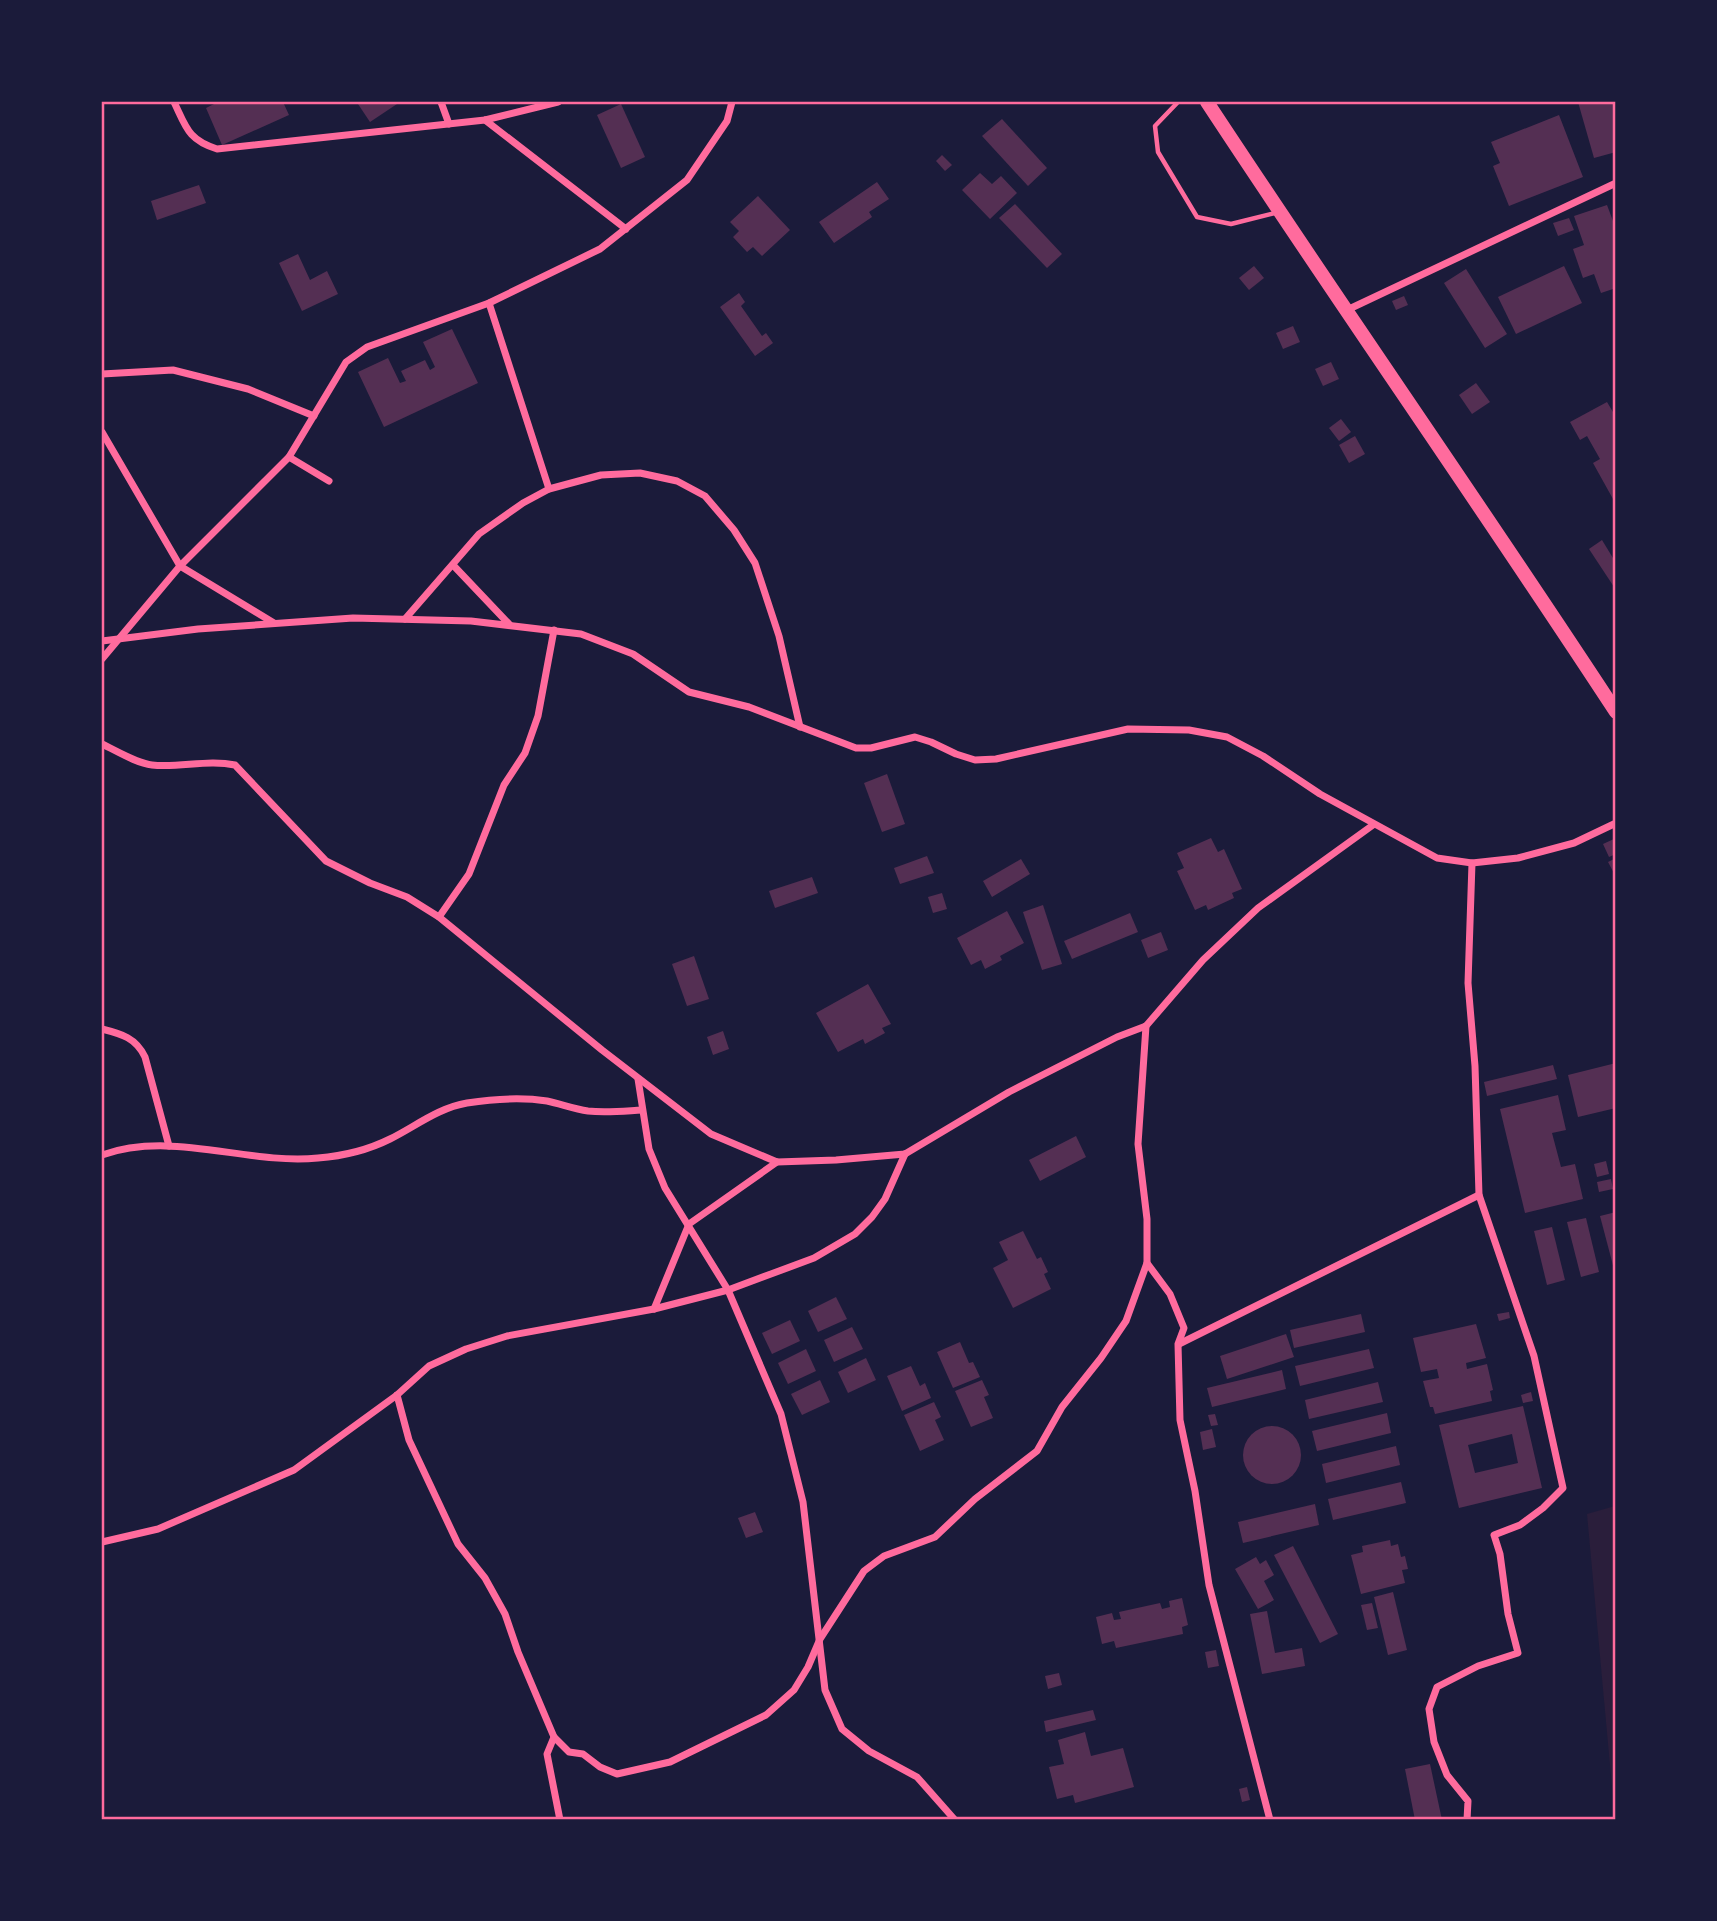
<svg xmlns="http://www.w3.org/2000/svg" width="1717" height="1921" font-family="'Work Sans',sans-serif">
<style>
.green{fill:#2a1e3b}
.building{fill:#542f53;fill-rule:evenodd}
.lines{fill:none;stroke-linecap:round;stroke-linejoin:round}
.service{stroke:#ff6b9d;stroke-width:4.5}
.minor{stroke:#ff6b9d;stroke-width:7}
.trunk{stroke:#ff6b9d;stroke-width:14}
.neatline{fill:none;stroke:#ff6b9d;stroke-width:2.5}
</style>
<rect width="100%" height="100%" fill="#1b1b3a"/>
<polygon class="green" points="1615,1506 1616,1819 1615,1820 1587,1514"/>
<g class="building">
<polygon points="215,102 283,102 289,115 222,145 206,108 216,103"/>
<polygon points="362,102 400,102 370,122 358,104"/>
<polygon points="1578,102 1616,102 1616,152 1594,158"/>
<polygon points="621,104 645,157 621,168 597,115"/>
<polygon points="1559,115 1583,177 1509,206 1493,166 1500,163 1491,142"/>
<polygon points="1002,119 1047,168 1028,186 982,136"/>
<polygon points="942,155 952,165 945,171 936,161"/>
<polygon points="980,173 992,184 1001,176 1017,193 990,219 962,190"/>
<polygon points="877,182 889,199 869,212 872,217 834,243 819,222"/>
<polygon points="199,185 206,203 157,220 151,201"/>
<polygon points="758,196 790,230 762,256 753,247 747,252 733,237 739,231 730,222"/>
<polygon points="1015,204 1062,254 1047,268 999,218"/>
<polygon points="1607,205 1616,229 1616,288 1601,293 1594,274 1583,278 1573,249 1584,245 1574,216"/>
<polygon points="1569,218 1574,230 1558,236 1553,223"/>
<polygon points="298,254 310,280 327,271 338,294 302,311 279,263"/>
<polygon points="1254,266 1264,278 1249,290 1239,278"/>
<polygon points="1564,266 1582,303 1516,334 1498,297"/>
<polygon points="1466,269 1507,334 1485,348 1444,283"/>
<polygon points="739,293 745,302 741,306 762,336 766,333 773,343 755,356 720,307"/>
<polygon points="1404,296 1408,305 1396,310 1392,301"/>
<polygon points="1293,326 1300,342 1283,349 1276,333"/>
<polygon points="452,329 478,383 384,427 358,372 388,358 400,383 406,381 401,371 425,360 430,370 435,367 423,342"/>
<polygon points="1331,362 1339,379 1323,386 1315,369"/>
<polygon points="1476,383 1490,402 1472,414 1459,395"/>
<polygon points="1607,402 1616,417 1616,497 1613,499 1593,463 1600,459 1587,436 1580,440 1570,422"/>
<polygon points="1341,419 1351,432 1339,441 1329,428"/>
<polygon points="1355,436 1365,454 1349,463 1339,445"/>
<polygon points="1602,540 1616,563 1616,590 1589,549"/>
<polygon points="887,774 905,824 882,832 864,783"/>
<polygon points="1211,838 1218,852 1224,849 1242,889 1232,893 1234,898 1208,910 1206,905 1195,910 1177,871 1184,868 1177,853"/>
<polygon points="1616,838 1616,854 1609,857 1603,844"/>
<polygon points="927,856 934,873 900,884 894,868"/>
<polygon points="1616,858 1616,877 1608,862"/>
<polygon points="1021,859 1030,874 992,897 983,881"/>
<polygon points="812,877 818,893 775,908 769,891"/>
<polygon points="942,893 947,909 933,913 928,897"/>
<polygon points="1043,905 1062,964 1042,970 1023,912"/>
<polygon points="1007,911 1024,943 1000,956 1002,960 985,969 981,960 971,965 957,938"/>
<polygon points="1130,913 1138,932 1072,959 1064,941"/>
<polygon points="1161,932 1168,950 1148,958 1141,940"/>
<polygon points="694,956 709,999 687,1006 672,964"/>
<polygon points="868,984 891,1024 882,1028 885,1033 865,1044 863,1039 838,1052 816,1013"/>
<polygon points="723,1031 729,1049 713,1055 707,1037"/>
<polygon points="1616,1063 1616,1108 1578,1117 1568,1075"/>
<polygon points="1553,1065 1557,1079 1487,1096 1484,1082"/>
<polygon points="1558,1095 1566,1130 1552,1133 1561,1167 1575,1164 1583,1199 1525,1213 1500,1109"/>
<polygon points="1076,1136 1086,1157 1040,1181 1029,1160"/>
<polygon points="1606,1161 1609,1174 1597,1177 1594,1164"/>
<polygon points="1611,1179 1613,1189 1599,1192 1597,1182"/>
<polygon points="1616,1212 1616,1273 1615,1273 1600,1216"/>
<polygon points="1586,1218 1599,1272 1581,1277 1567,1222"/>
<polygon points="1552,1227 1565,1280 1547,1285 1534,1231"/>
<polygon points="1023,1231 1037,1259 1041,1257 1048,1272 1044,1274 1051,1289 1013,1308 993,1268 1008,1260 999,1242"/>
<polygon points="836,1297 847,1319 818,1332 808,1311"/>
<polygon points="1509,1312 1510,1318 1499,1321 1497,1314"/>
<polygon points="1361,1314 1365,1332 1294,1348 1290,1330"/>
<polygon points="790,1320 800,1341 772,1354 762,1333"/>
<polygon points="1476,1324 1486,1358 1466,1363 1467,1369 1487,1364 1493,1390 1490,1391 1492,1401 1435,1414 1433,1407 1430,1407 1423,1381 1439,1378 1437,1369 1421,1372 1413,1338"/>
<polygon points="852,1327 863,1349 834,1362 824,1340"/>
<polygon points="1286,1334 1294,1357 1227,1379 1220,1356"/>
<polygon points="960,1342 969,1363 973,1362 980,1377 953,1388 937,1352"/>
<polygon points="806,1349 816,1371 788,1384 778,1363"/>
<polygon points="1369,1349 1374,1368 1300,1386 1295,1366"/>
<polygon points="866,1358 876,1380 848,1393 838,1372"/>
<polygon points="911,1366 920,1386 925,1383 931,1398 902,1411 887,1376"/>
<polygon points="1282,1370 1286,1389 1212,1407 1207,1388"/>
<polygon points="820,1380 830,1402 802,1415 791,1394"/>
<polygon points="982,1380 989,1395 984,1397 993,1418 971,1427 955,1391"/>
<polygon points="1378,1382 1383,1402 1309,1419 1305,1400"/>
<polygon points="1531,1392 1533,1401 1523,1403 1521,1395"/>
<polygon points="934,1402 941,1417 935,1420 944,1440 920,1451 904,1415"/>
<path d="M1523,1406L1542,1488L1459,1508L1439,1425ZM1512,1434L1518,1463L1475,1473L1468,1445Z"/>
<polygon points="1387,1413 1391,1433 1317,1451 1312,1431"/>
<polygon points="1215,1414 1218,1425 1211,1426 1208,1415"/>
<circle cx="1272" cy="1455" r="29"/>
<polygon points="1212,1429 1216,1447 1203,1450 1200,1432"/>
<polygon points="1396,1446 1400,1465 1326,1483 1322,1464"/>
<polygon points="1401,1482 1406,1503 1333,1520 1328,1499"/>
<polygon points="1315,1504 1319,1525 1243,1543 1238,1522"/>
<polygon points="755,1512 763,1532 746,1538 738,1518"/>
<polygon points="1390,1540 1391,1546 1398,1544 1401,1557 1405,1556 1408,1569 1402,1570 1405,1583 1361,1594 1351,1555 1363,1552 1362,1546"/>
<polygon points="1293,1546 1338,1634 1320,1643 1274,1555"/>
<polygon points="1256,1557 1260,1564 1266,1560 1274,1575 1264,1581 1274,1600 1258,1609 1235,1569"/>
<polygon points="1393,1592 1407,1650 1388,1655 1374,1597"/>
<polygon points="1182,1598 1188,1625 1182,1627 1183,1634 1116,1648 1114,1641 1102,1644 1096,1617 1112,1613 1114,1620 1121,1619 1119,1612 1160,1603 1162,1609 1170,1607 1169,1601"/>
<polygon points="1372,1603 1378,1628 1367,1630 1361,1605"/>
<polygon points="1267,1611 1275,1653 1302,1648 1305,1666 1262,1674 1250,1614"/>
<polygon points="1216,1650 1219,1666 1208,1668 1205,1652"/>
<polygon points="1059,1673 1062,1685 1048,1689 1045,1676"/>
<polygon points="1093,1710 1096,1720 1046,1732 1044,1721"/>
<polygon points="1085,1732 1091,1756 1123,1748 1134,1787 1075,1803 1073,1795 1057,1799 1049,1767 1064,1764 1058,1740"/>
<polygon points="1430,1764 1442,1820 1415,1820 1405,1769"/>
<polygon points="1247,1787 1250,1800 1242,1802 1239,1789"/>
</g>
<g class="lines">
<polyline class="service" points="1178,102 1155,126 1158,152 1197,217 1231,224 1279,212"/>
<g class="minor">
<path d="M174,102C186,127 188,140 217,149L485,120L558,102"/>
<polyline points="441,102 449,124"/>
<polyline points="485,120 626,229"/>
<polyline points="489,303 549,489"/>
<polyline points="1347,310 1616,183"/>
<polyline points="102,374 173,370 248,389 314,416"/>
<polyline points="102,432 180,566 274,623"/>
<polyline points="289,457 329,481"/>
<polyline points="453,565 509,624"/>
<polyline points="405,619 479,534 523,503 549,489 601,475 640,473 677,481 705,496 734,530 755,563 779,636 800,727"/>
<polyline points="102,641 198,629 353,618 471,621 581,634 633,654 689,692 749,707 856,748 871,748 915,737 931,742 956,754 975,760 996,759 1128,729 1189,730 1227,737 1263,756 1320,794 1437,858 1472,863 1518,858 1574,843 1616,823"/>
<polyline points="102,659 180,566 289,457 346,362 367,347 489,303 600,249 687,180 727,121 732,102"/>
<path d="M102,744C117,751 136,763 152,765C180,768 208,759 235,765L326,861L370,883L407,897L439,917L602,1050L711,1134L777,1162L836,1160L905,1154L1009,1092L1117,1037L1146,1026L1203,960L1258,908L1373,825"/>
<polyline points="439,917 469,874 504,785 525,753 538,716 554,630"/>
<polyline points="1146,1026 1138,1144 1147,1219 1147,1263 1170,1294 1184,1328 1178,1344 1180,1420 1195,1491 1209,1585 1270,1820"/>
<path d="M102,1029C122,1034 136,1038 145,1057L169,1146"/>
<polyline points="638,1079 649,1149 665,1188 728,1290 781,1414 803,1502 825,1690 842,1729 869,1751 917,1777 955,1820"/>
<path d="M102,1155C173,1130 246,1165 318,1158C343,1156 368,1150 390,1139C416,1126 438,1108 467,1103C493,1099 521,1097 547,1101C561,1104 574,1109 588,1111C606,1113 624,1111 642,1110"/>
<polyline points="654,1309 689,1224 777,1162"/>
<polyline points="1179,1344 1479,1195"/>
<polyline points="397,1395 409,1440 458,1544 485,1578 505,1614 518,1652 554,1737 547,1754 560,1820"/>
<polyline points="102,1542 158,1529 294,1470 397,1395 429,1366 466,1349 507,1336 654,1309 728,1290 814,1258 855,1234 872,1217 885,1199 905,1154"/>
<polyline points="554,1737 569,1752 583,1754 600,1767 617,1774 670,1762 766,1715 794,1690 808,1667 820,1639 864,1571 884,1556 935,1537 975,1499 1037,1451 1062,1407 1101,1358 1126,1321 1147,1263"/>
<polyline points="1467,1820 1468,1801 1447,1775 1434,1742 1429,1709 1437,1687 1478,1666 1518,1653 1508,1614 1500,1554 1494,1535 1520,1525 1543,1508 1563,1488 1534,1356 1479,1195 1475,1066 1468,983 1472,863"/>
</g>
<path class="trunk" d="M1207,102C1341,306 1482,507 1616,712"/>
</g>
<rect width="1717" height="1921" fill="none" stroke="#1b1b3a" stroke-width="206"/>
<rect x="103" y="103" width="1511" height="1715" class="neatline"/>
</svg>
